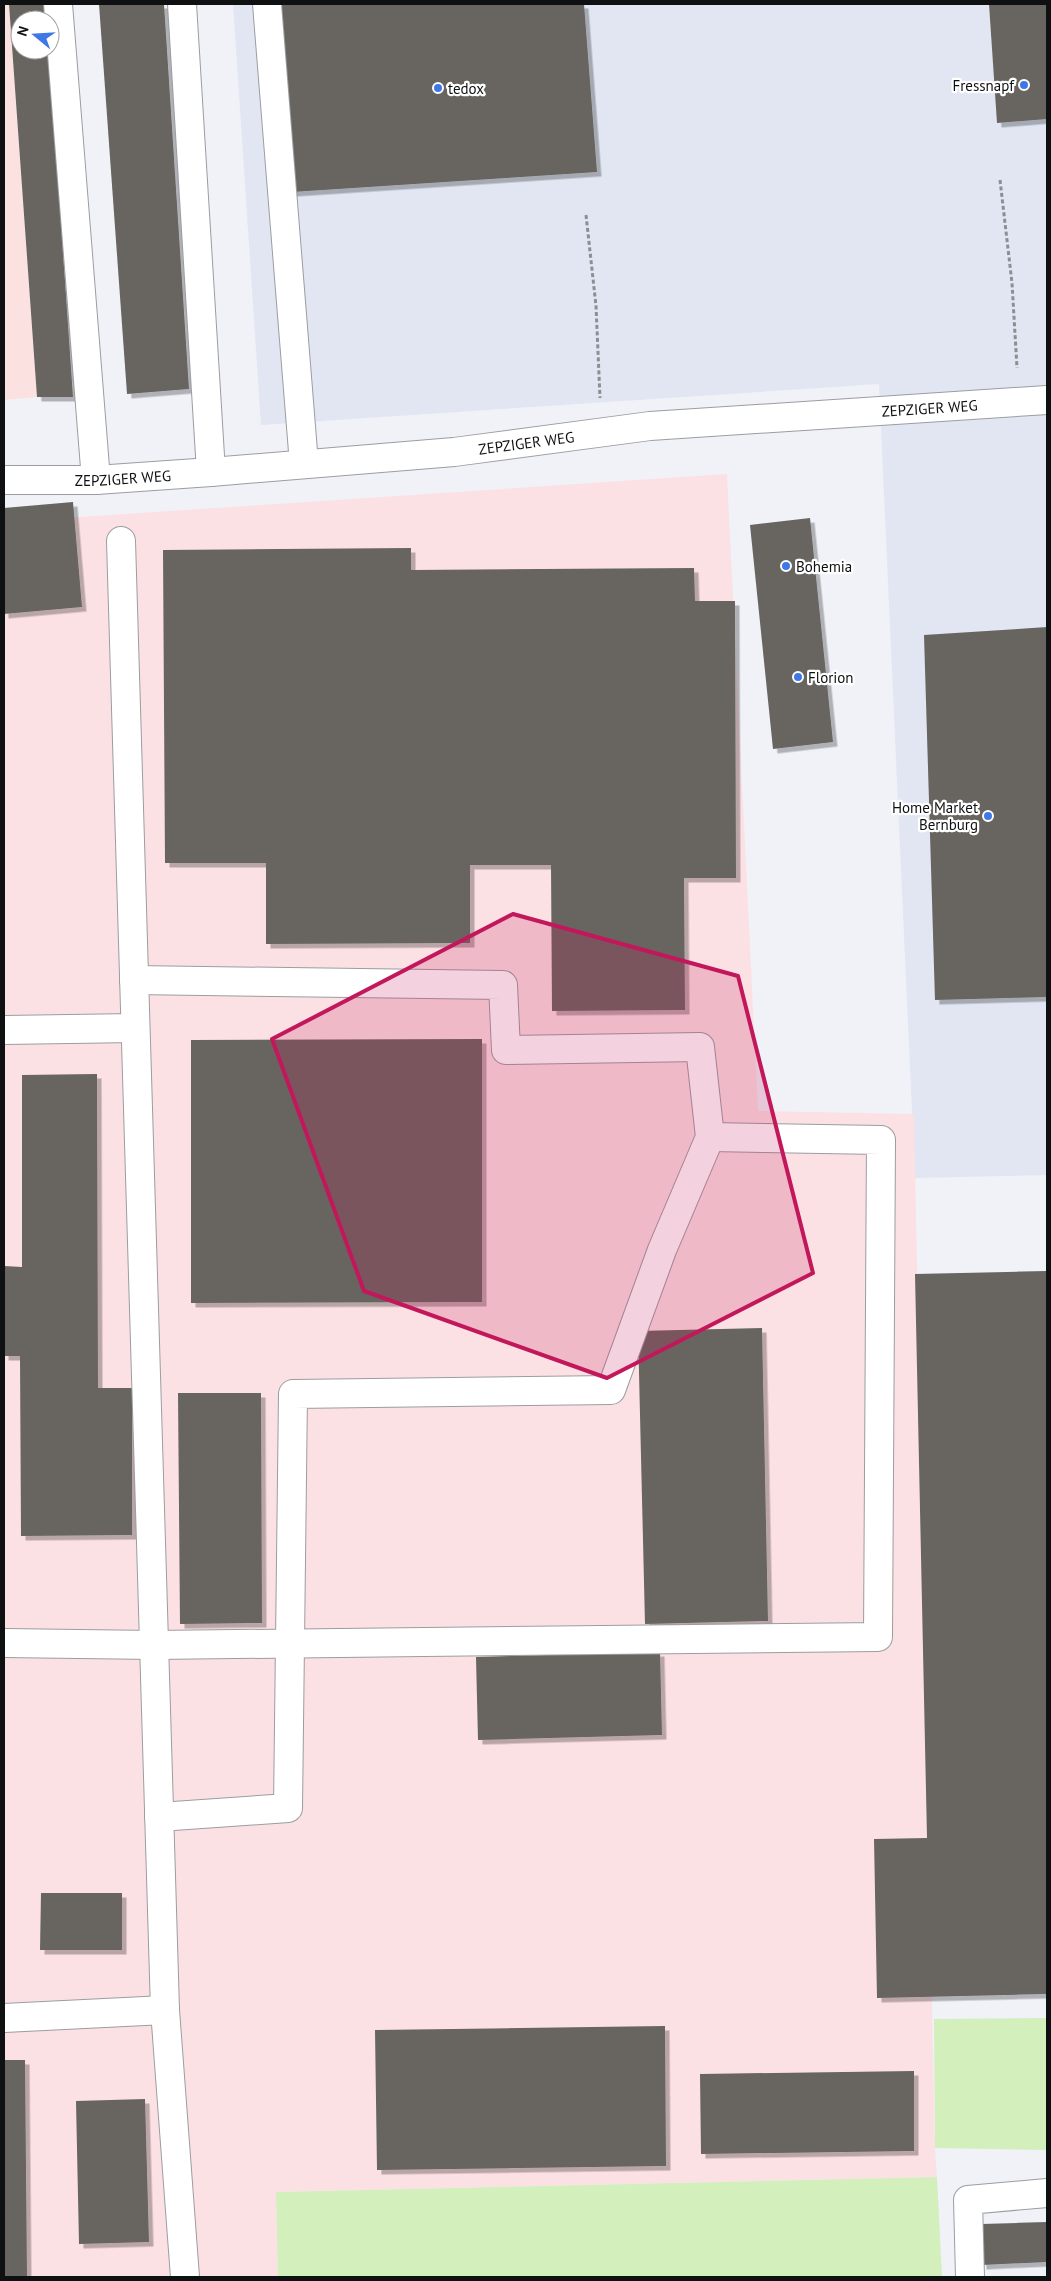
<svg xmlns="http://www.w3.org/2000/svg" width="1051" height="2281" font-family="'PT Sans',sans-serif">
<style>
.built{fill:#e1e6f2}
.industrial{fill:#fce1e4}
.education{fill:#fce1e1}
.green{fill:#d2efbc}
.building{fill:#676560;filter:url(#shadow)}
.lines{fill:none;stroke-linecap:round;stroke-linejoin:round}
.minor-casing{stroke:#9b9da2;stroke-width:30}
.path{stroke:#8c8e92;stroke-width:3;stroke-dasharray:4 2.5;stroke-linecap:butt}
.minor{stroke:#fff;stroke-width:28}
.marked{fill:#c2185b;fill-opacity:0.2;stroke:#c2185b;stroke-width:4;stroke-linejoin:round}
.poi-dot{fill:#4077e7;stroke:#fff;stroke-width:2}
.labels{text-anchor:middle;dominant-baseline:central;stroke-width:4.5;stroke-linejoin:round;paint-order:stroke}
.poi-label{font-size:15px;fill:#0f1012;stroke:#fff;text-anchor:start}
.street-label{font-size:15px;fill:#0f1012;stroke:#fff}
</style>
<defs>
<filter id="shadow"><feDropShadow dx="4.5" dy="4.5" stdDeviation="0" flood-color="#0004"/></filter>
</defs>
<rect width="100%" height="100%" fill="#f0f2f8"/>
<polygon class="built" points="233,4 1047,4 1047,1175 915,1178 879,384 261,425"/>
<polygon class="industrial" points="727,474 758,1111 914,1114 935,2148 937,2177 276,2192 278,2277 4,2277 4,522"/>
<polygon class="education" points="4,4 9,4 37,397 4,400"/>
<g class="green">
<polygon points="1047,2018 1047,2150 935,2148 934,2019"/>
<polygon points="937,2177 942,2277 278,2277 276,2192"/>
</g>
<g class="building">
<polygon points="9,4 46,4 47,20 20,20 20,50 49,50 73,397 37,397"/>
<polygon points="99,4 164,4 189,389 127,394"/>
<polygon points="280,4 584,4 597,172 292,192"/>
<polygon points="989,4 1047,4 1047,119 997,123"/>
<polygon points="73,502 82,607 4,614 4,508"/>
<polygon points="810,518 833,742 773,749 750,525"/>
<polygon points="411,548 411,570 694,568 695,601 735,601 736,878 684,878 685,1010 552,1011 551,865 470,865 470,943 266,944 266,863 165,863 163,550"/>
<polygon points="1047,627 1047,997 935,1000 924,635"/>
<polygon points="482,1039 482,1302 191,1303 191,1040"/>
<polygon points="97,1074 98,1388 132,1388 132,1535 21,1536 20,1356 4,1356 4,1266 22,1267 22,1075"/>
<polygon points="1047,1271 1047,1994 877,1998 874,1839 927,1838 915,1274"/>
<polygon points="762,1328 768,1621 645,1624 638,1331"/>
<polygon points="178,1393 261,1393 262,1623 180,1624"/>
<polygon points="660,1652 662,1735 478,1740 476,1657"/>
<polygon points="41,1893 122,1893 122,1950 40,1950"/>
<polygon points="665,2026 666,2166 377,2170 375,2030"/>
<polygon points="4,2060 25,2060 27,2277 4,2277"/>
<polygon points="914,2071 914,2151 701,2154 700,2074"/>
<polygon points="145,2099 149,2242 79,2244 76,2101"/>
<polygon points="1047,2222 1047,2262 982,2265 981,2224"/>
</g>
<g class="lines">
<defs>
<g id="minor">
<polyline points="58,4 96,480"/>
<polyline points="182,4 211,472"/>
<polyline points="267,4 304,464"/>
<path id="s1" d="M4,480H96L211,472L454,452L650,426L1047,400"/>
<polyline points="121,541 165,2010"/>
<polyline points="134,980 503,985 506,1050 700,1047 710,1137 662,1250 611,1390 293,1394 288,1808 159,1817"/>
<polyline points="4,1030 135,1028"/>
<polyline points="4,1643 154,1645 878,1637 881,1140 710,1137"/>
<polyline points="4,2018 165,2010 185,2277"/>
<polyline points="970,2277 968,2200 1047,2193"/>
</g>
</defs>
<use href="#minor" class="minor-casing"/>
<g class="path">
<polyline points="1000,180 1012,283 1017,368"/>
<polyline points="586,215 596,306 600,398"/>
</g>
<use href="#minor" class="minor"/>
</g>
<path class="marked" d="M513,914L738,976L813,1273L607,1378L364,1291L272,1039Z"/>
<g class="poi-dot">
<circle cx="1024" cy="85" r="5"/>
<circle cx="438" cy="88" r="5"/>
<circle cx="786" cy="566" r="5"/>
<circle cx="798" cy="677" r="5"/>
<circle cx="988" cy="816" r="5"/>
</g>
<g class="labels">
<g class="poi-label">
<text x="1014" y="85" text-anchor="end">Fressnapf</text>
<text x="448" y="88">tedox</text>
<text x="796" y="566">Bohemia</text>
<text x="808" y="677">Florion</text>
<text x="978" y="807" text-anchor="end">Home Market<tspan x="978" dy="17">Bernburg</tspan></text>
</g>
<g class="street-label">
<text stroke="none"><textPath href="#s1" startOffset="929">ZEPZIGER WEG</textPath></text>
<text stroke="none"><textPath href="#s1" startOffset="524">ZEPZIGER WEG</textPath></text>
<text stroke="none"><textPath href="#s1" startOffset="119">ZEPZIGER WEG</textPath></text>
</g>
</g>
<rect width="1051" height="2281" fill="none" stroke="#0f1012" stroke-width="10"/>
<g transform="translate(35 35) rotate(288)"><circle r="24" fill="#ffffff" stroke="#9f9fa0"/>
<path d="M0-4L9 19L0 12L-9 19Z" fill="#4077e7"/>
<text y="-8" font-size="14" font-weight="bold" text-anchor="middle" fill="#0f1012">N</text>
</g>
</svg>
